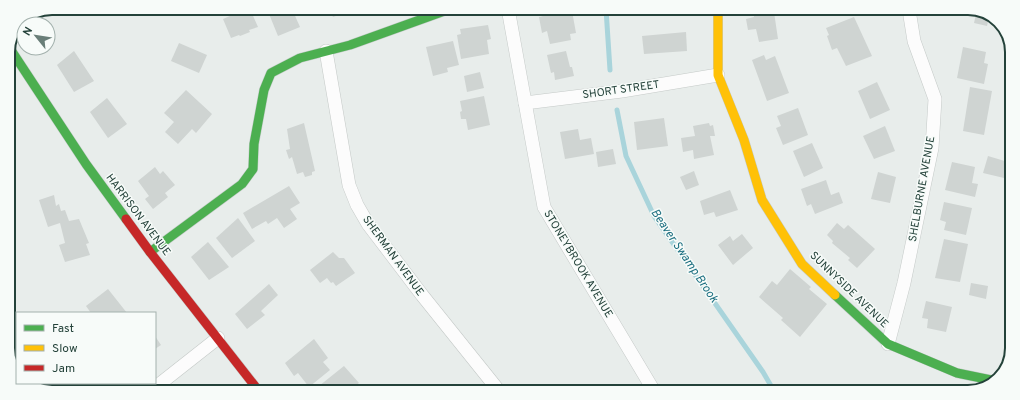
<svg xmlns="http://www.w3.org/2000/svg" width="1020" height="400" font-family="Overpass,sans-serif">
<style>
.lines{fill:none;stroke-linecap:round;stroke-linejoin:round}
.stream{stroke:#a9d4db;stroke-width:5}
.building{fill:#cfd4d2}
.street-casing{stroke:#c5cac8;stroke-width:14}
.fast-casing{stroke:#c3cbc8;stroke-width:10}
.slow-casing{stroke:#c3cbc8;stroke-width:10}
.jam-casing{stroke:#c3cbc8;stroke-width:10}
.street{stroke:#fcfcfc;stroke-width:13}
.fast{stroke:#4caf50;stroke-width:9}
.slow{stroke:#ffc107;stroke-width:9}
.jam{stroke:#c62828;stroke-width:9}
.labels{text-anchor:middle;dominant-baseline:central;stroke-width:3;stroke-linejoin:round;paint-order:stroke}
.street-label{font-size:11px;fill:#24423a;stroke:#f7fbf9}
.water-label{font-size:12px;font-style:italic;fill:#1c6f80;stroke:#f7fbf9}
.rim{fill:none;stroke:#24423a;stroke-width:2}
</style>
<rect width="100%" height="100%" fill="#e8edeb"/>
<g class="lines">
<g class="stream">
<polyline points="606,9 610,70"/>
<polyline points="617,110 626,156 654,216 763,372 774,391"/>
</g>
</g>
<g class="building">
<polygon points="246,9 250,9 258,27 249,30 250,32 240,36 239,35 231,38 223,19"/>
<polygon points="267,9 292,9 300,27 278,36"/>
<polygon points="329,9 355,9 333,17"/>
<polygon points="561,9 568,9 569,12 572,11 576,33 570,34 571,40 550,44 547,31 542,33 539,17 551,14 550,11"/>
<polygon points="753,10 780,10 780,11 774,12 778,39 759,42 756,29 748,30 746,19 754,17"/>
<polygon points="952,10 968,10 968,14 951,11"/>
<polygon points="976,14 989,17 987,26 974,23"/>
<polygon points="854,17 872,56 846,66 837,48 832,50 827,36 829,35 826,28"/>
<polygon points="488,25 491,39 487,40 489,54 461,59 457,35 461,34 460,29"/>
<polygon points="686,32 687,51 644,54 642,36"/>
<polygon points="453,41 459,65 447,68 448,72 433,76 426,47"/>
<polygon points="179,43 207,55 199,73 171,61"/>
<polygon points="963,47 986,52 984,63 988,64 984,84 957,78"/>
<polygon points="74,51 94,81 74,92 57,65"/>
<polygon points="566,51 570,67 572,67 574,76 555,80 554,72 551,73 547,55"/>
<polygon points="764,55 766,60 775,56 789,93 767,101 752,60"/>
<polygon points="480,72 484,88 467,92 464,76"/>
<polygon points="877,82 890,110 870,119 858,91"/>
<polygon points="970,87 992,91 984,135 963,131"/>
<polygon points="186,90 212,114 196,133 192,129 178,144 165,132 174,122 164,113"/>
<polygon points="484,96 490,125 468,130 466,119 461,119 460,112 462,111 460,101"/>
<polygon points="107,98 127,124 108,138 90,112"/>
<polygon points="798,108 808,135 783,145 776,128 781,126 777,116"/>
<polygon points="664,118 668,146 637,150 634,122"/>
<polygon points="304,123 315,171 312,172 312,175 305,177 303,172 297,174 292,157 289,159 286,150 290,149 287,129"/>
<polygon points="709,123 710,126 713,125 715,136 710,136 714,155 694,159 693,150 683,152 681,138 695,136 693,126"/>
<polygon points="885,126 895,151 874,159 863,136"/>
<polygon points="578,129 580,140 591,138 594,154 565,159 560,132"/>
<polygon points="812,143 823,168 804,177 793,151"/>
<polygon points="613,149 616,164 598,167 596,152"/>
<polygon points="988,156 1008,162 1004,178 983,173"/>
<polygon points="952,162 975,167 972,183 978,184 975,197 945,190"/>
<polygon points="155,167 160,174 163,171 175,185 165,193 168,197 153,209 145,199 149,196 138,181"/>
<polygon points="694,171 699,185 686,190 680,177"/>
<polygon points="878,172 896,177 890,203 871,199"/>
<polygon points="826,180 831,195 839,192 843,203 815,214 811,204 807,206 801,189"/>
<polygon points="289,186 300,203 290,209 297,219 284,228 277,218 268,224 266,221 252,229 243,213"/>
<polygon points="730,190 738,210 716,217 714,212 704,215 700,201"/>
<polygon points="54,195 56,206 59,204 61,211 65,210 69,221 79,219 89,243 86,244 90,255 65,262 59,245 65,243 60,223 48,227 39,200"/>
<polygon points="944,202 972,208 966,235 944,230 946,222 940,220"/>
<polygon points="238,218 255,241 232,258 216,238"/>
<polygon points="837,223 844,229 848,225 875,249 857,268 848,260 850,258 832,243 833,241 827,235"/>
<polygon points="742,234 753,248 733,265 718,245 730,236 733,241"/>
<polygon points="944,239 968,244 960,282 935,278"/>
<polygon points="208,242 229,267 209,280 191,257"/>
<polygon points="333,252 339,258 344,258 355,273 336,286 333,282 331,283 327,278 320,283 310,270"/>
<polygon points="790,269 811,287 809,289 827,304 800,337 781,320 783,318 759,297 772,281 777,285"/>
<polygon points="971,283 988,286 986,299 969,295"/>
<polygon points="269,284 278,295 261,311 265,315 247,329 235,314"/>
<polygon points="108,289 127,313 91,313 86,306"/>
<polygon points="926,301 952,307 946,332 927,328 928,319 922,318"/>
<polygon points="155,336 161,345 155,349"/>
<polygon points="314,339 328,358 323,362 330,370 309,387 298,373 294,376 285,363"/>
<polygon points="344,366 359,383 349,390 314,390"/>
<polygon points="63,383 103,383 95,390 69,390"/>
<polygon points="46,384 50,390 39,390"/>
</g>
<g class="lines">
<defs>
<g id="street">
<polyline points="506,9 509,14 544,207 654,391"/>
<polyline points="326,51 349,185 357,205 368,224 422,295 499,391"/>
<polyline points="525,103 622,91 718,75"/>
<polyline points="888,344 904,283 932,148 935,99 914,41 909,10"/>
<polyline points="152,390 218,338"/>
</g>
<g id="fast">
<polyline points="9,47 86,164 126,219"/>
<polyline points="150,252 242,184 253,169 254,144 264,90 271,73 300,58 350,45 450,9"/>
<polyline points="835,295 888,344 957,373 996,381"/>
</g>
<polyline id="slow" points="718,10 718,75 744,140 762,200 802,264 835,295"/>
<polyline id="jam" points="126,219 150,252 258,390"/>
</defs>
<use href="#street" class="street-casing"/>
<use href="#fast" class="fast-casing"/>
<use href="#slow" class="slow-casing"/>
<use href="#jam" class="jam-casing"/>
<use href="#street" class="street"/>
<use href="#fast" class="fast"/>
<use href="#slow" class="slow"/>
<use href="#jam" class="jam"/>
</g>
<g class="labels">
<g class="street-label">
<text transform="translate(621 90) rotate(-8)">SHORT STREET</text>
<text transform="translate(922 189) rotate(-80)">SHELBURNE AVENUE</text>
<text transform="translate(138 215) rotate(53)">HARRISON AVENUE</text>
<text transform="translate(393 256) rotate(54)">SHERMAN AVENUE</text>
<text transform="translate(578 264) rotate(59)">STONEYBROOK AVENUE</text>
<text transform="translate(849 290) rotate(44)">SUNNYSIDE AVENUE</text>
</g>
<g class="water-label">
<text transform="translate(684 256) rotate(56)">Beaver Swamp Brook</text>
</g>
</g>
<path d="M0 0H1020V400H0ZM52 15H968A37 37 0 0 1 1005 52V348A37 37 0 0 1 968 385H52A37 37 0 0 1 15 348V52A37 37 0 0 1 52 15Z" fill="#f7fbf9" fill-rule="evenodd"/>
<path class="rim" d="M52 15H968A37 37 0 0 1 1005 52V348A37 37 0 0 1 968 385H52A37 37 0 0 1 15 348V52A37 37 0 0 1 52 15Z"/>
<rect x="16" y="312" width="140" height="72" fill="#f7fbf9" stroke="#a3b1ad"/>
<rect x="24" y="325" width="20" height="6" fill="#4caf50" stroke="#a3b1ad"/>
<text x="52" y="332" font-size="12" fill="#24423a">Fast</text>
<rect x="24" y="345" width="20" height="6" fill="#ffc107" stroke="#a3b1ad"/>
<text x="52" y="352" font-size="12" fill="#24423a">Slow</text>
<rect x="24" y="365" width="20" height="6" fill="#c62828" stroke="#a3b1ad"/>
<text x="52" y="372" font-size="12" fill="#24423a">Jam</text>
<g transform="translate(36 36) rotate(300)"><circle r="19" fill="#f7fbf9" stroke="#a3b1ad"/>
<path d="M0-3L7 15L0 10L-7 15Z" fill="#697e78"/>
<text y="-6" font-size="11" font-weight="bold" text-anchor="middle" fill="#24423a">N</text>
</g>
</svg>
